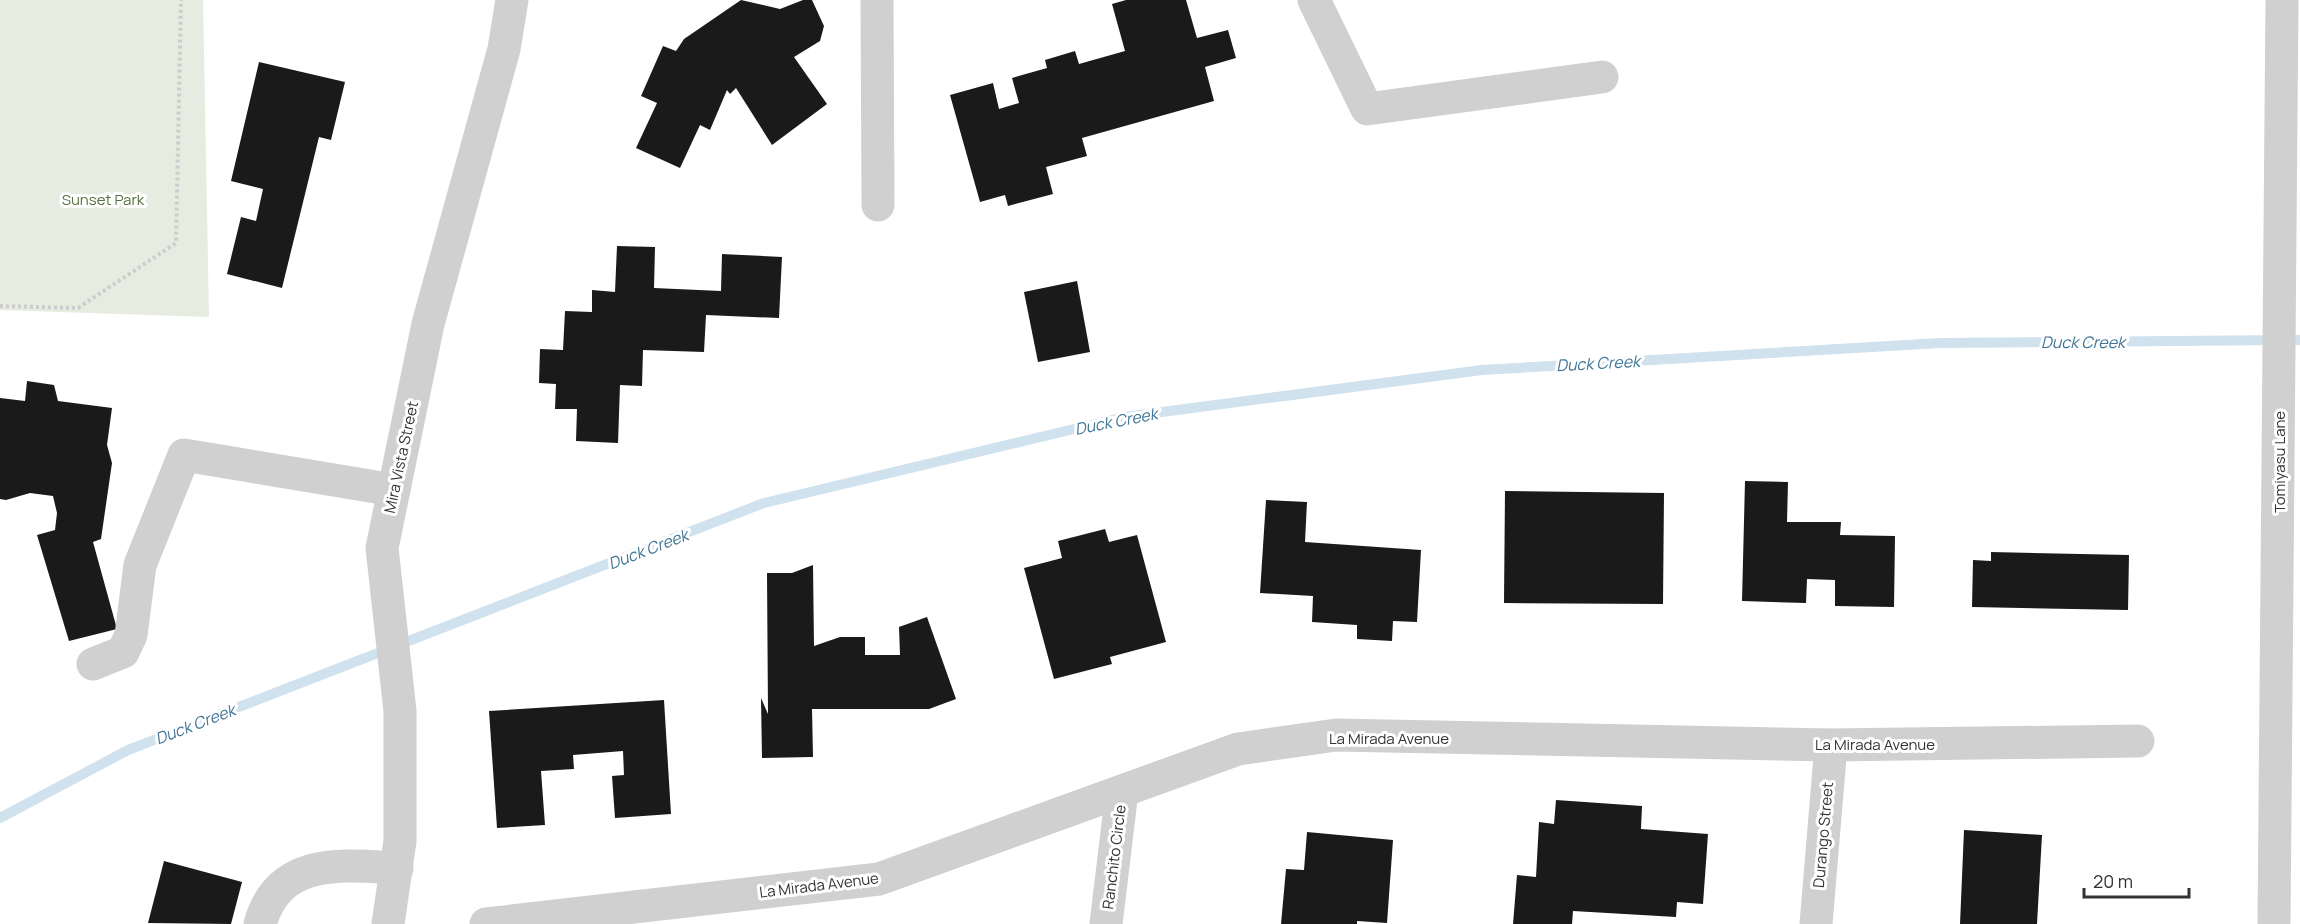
<svg xmlns="http://www.w3.org/2000/svg" width="2300" height="924" font-family="Manrope,sans-serif">
<style>
.green{fill:#e6ecdf}
.lines{fill:none;stroke-linecap:round;stroke-linejoin:round}
.stream{stroke:#cfe2ee;stroke-width:10}
.building{fill:#1a1a1a}
.path{stroke:#cdcdcd;stroke-width:4;stroke-dasharray:3 3;stroke-linecap:butt}
.minor{stroke:#d0d0d0;stroke-width:33}
.labels{text-anchor:middle;dominant-baseline:central;stroke-width:6;stroke-linejoin:round;paint-order:stroke}
.park-label{font-size:15px;fill:#56703f;stroke:#fff}
.street-label{font-size:15px;fill:#333;stroke:#fff}
.water-label{font-size:16px;font-style:italic;fill:#3f7597;stroke:#fff}
</style>
<rect width="100%" height="100%" fill="#fff"/>
<polygon class="green" points="0,0 203,0 209,317 0,310"/>
<g class="lines">
<polyline class="stream" points="0,818 128,750 764,503 1124,417 1482,370 1940,343 2300,340"/>
</g>
<g class="building">
<polygon points="741,0 780,9 803,0 812,0 824,26 820,41 794,57 827,104 772,145 736,88 730,94 727,90 710,130 700,125 680,168 636,148 657,103 641,96 663,46 676,51 684,39"/>
<polygon points="1126,0 1186,0 1197,38 1228,30 1236,58 1205,67 1214,101 1082,138 1087,156 1046,167 1053,194 1008,206 1005,195 980,202 950,95 993,83 999,109 1019,103 1012,78 1047,68 1045,60 1075,51 1079,64 1125,51 1112,4"/>
<polygon points="259,62 345,82 331,140 319,137 282,288 227,274 241,217 256,221 263,189 231,181"/>
<polygon points="617,246 655,247 654,288 721,291 722,254 782,257 779,318 706,315 704,352 643,350 642,386 620,385 618,443 576,441 577,409 555,409 556,384 539,383 540,349 563,350 565,311 592,312 592,290 615,292"/>
<polygon points="1077,281 1090,352 1038,362 1024,292"/>
<polygon points="27,381 54,385 58,401 112,408 107,445 112,463 101,539 93,542 117,629 69,641 37,535 55,530 57,513 53,496 30,493 6,500 0,499 0,398 25,401"/>
<polygon points="1745,481 1788,482 1787,522 1841,522 1840,535 1895,536 1894,607 1835,606 1835,580 1807,579 1806,603 1742,601"/>
<polygon points="1505,491 1664,493 1663,604 1504,603"/>
<polygon points="1266,500 1307,502 1305,542 1421,550 1417,622 1393,621 1392,641 1357,639 1357,625 1312,622 1313,596 1260,593"/>
<polygon points="1105,529 1109,542 1137,535 1166,642 1110,657 1112,664 1054,679 1024,568 1062,558 1058,541"/>
<polygon points="1991,552 2129,555 2128,610 1972,607 1973,560 1991,561"/>
<polygon points="813,565 814,646 840,637 865,637 865,655 900,655 899,627 927,617 956,699 929,709 812,709 813,757 762,758 761,698 768,714 767,573 792,573"/>
<polygon points="664,700 671,814 615,818 612,776 624,775 623,751 573,755 574,769 541,771 545,825 497,828 489,711"/>
<polygon points="1556,800 1642,806 1641,829 1708,834 1703,904 1677,902 1676,917 1573,911 1572,924 1513,924 1517,875 1536,877 1539,822 1554,824"/>
<polygon points="1964,830 2042,835 2037,924 1960,924"/>
<polygon points="1307,832 1393,840 1387,923 1357,921 1357,924 1281,924 1286,869 1304,870"/>
<polygon points="164,861 242,882 231,924 148,923"/>
</g>
<g class="lines">
<polyline class="path" points="0,306 78,308 176,243 181,0"/>
<g class="minor">
<polyline points="877,0 878,205"/>
<polyline points="1314,0 1367,109 1602,77"/>
<polyline points="93,664 123,652 131,635 140,565 184,455 394,490"/>
<path d="M260,924C279,857 341,865 397,868"/>
<polyline points="388,924 400,841 400,711 382,548 428,324 504,49 512,0"/>
<polyline points="486,924 879,879 1238,749 1336,735 1831,745 2138,741"/>
<polyline points="1106,924 1122,791"/>
<polyline points="1816,924 1831,745"/>
<polyline points="2274,924 2282,0"/>
</g>
</g>
<g class="labels">
<g class="park-label">
<text x="103" y="199">Sunset Park</text>
</g>
<g class="street-label">
<text transform="translate(401 457) rotate(-78)">Mira Vista Street</text>
<text transform="translate(2279 462) rotate(-90)">Tomiyasu Lane</text>
<text x="1389" y="738">La Mirada Avenue</text>
<text x="1875" y="744">La Mirada Avenue</text>
<text transform="translate(1823 835) rotate(-85)">Durango Street</text>
<text transform="translate(1114 857) rotate(-83)">Ranchito Circle</text>
<text transform="translate(819 885) rotate(-7)">La Mirada Avenue</text>
</g>
<g class="water-label">
<text x="2083" y="342">Duck Creek</text>
<text transform="translate(1598 363) rotate(-3)">Duck Creek</text>
<text transform="translate(1116 421) rotate(-11)">Duck Creek</text>
<text transform="translate(648 549) rotate(-21)">Duck Creek</text>
<text transform="translate(195 724) rotate(-21)">Duck Creek</text>
</g>
</g>
<path d="M2084 888v9h105v-9" fill="none" stroke="#333333" stroke-width="3"/>
<text x="2093" y="888" font-size="18" fill="#333333" stroke="#ffffff" stroke-width="4.5" paint-order="stroke">20 m</text>
</svg>
